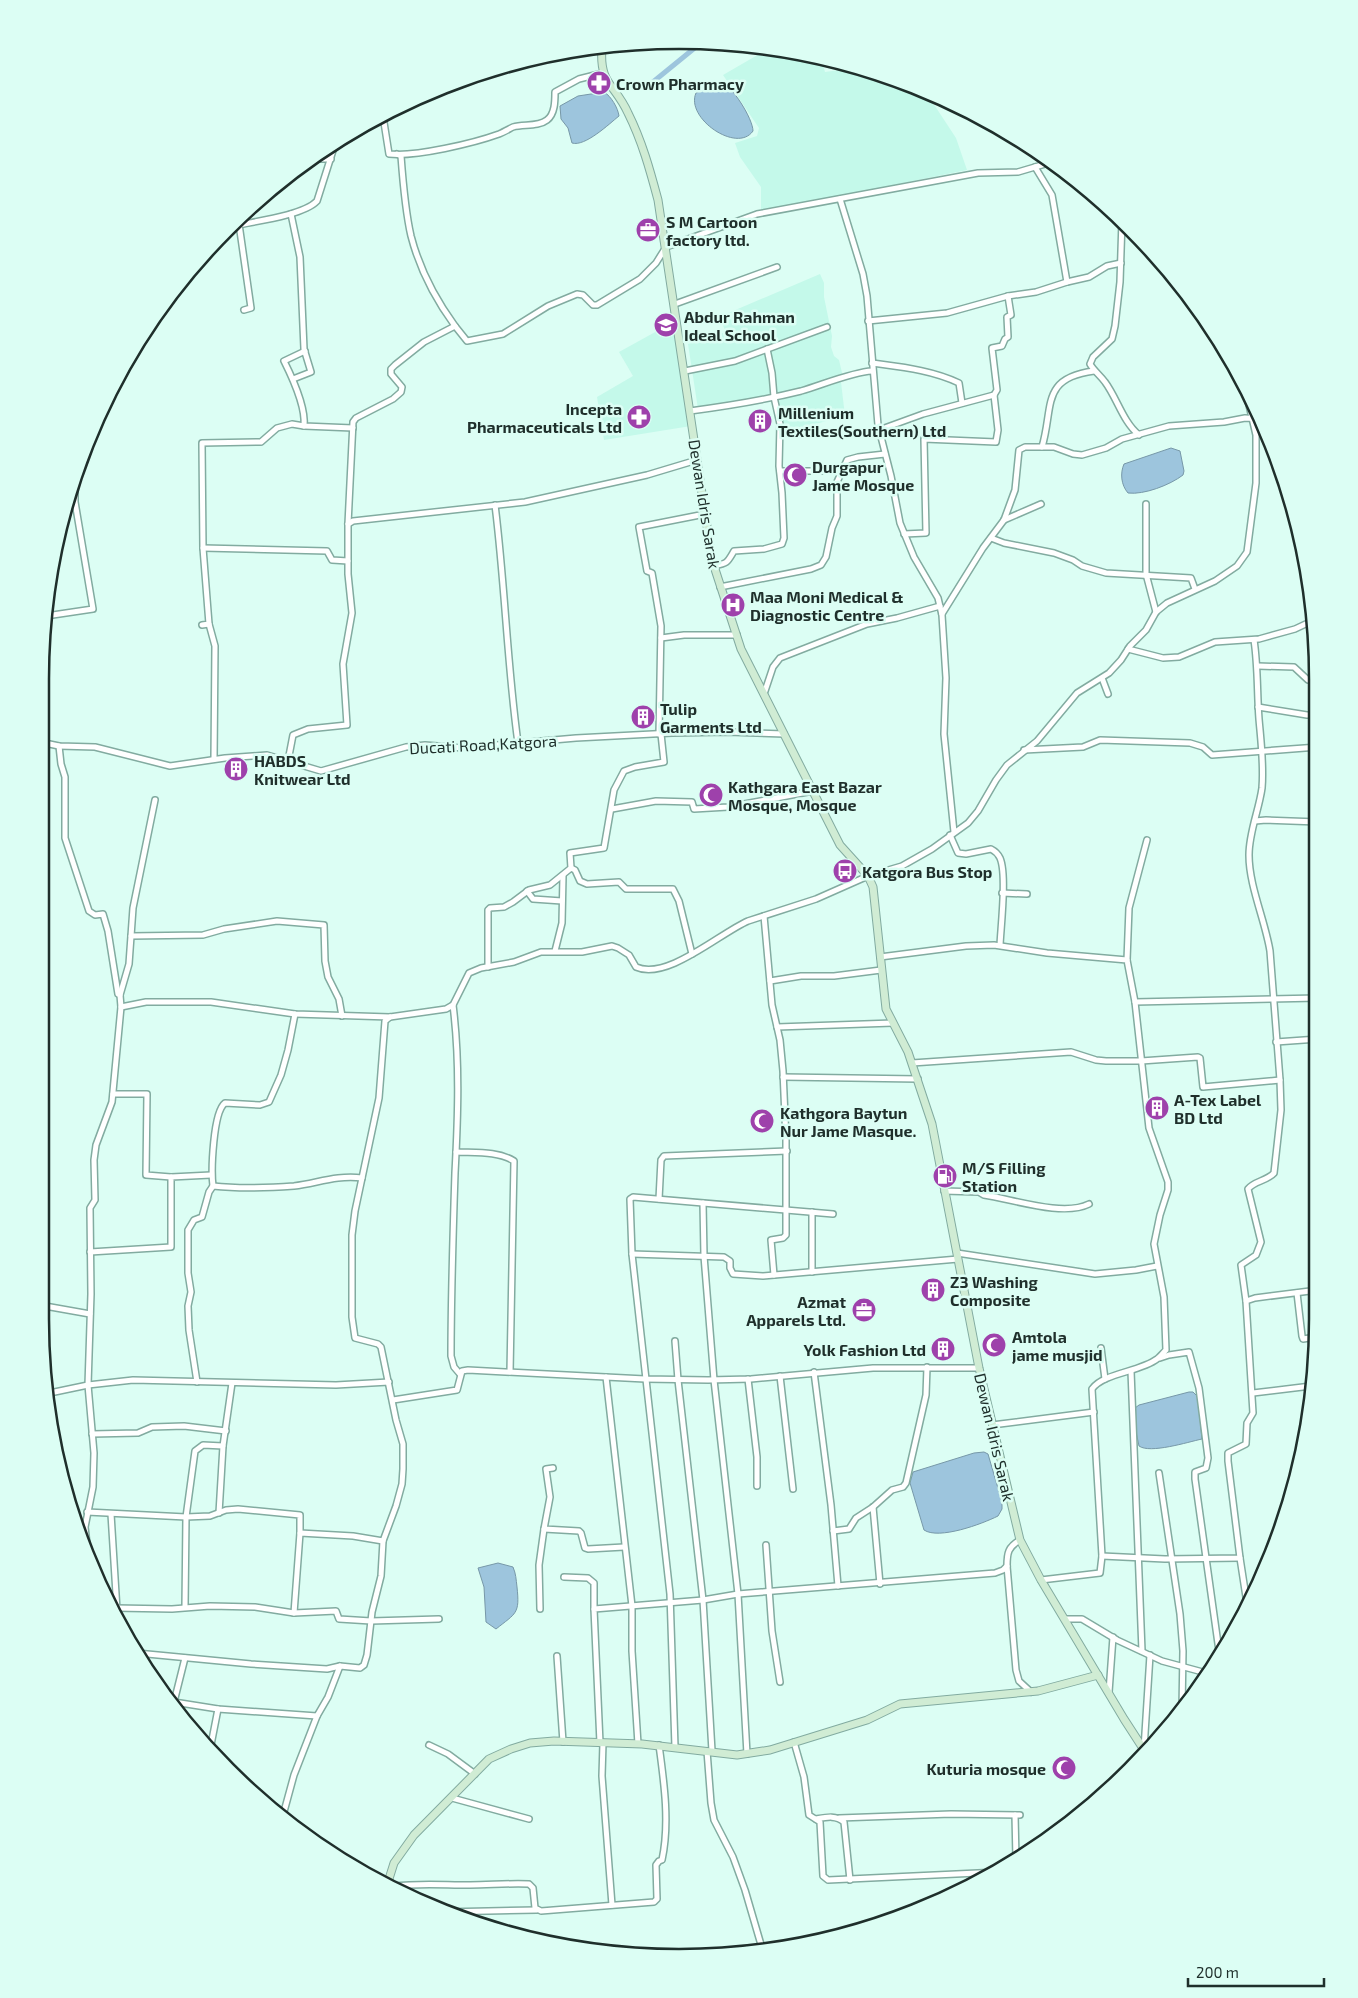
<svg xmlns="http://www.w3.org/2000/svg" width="1358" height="1998" font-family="'Exo 2',sans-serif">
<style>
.built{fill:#c4f9ea}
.water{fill:#9dc5dd;stroke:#7798a8}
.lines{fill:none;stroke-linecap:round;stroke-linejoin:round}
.canal{stroke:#9dc5dd;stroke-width:5}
.street-casing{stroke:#82aba0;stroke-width:8}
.secondary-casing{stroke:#82aba0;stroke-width:9}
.street{stroke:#fff;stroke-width:5}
.secondary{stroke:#d0ecd4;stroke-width:7}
.labels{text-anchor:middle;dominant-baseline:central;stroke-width:5;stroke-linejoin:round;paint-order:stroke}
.poi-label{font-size:16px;font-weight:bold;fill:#1f2f2b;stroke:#dcfef4;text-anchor:start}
.street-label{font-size:16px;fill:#1f2f2b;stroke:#dcfef4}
.rim{fill:none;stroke:#1f2f2b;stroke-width:2.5}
</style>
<rect width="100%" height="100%" fill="#dcfef4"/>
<g class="built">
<polygon points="768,49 803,52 821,58 825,72 855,68 915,86 935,106 956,138 967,170 761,212 761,187 740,157 735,143 757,136 759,128 723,75"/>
<polygon points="820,274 824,283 824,297 832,336 831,347 834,356 839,360 843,377 784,396 698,409 688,344 726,332 719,317"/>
<polygon points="677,320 691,426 604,440 597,397 633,376 619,352"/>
<polygon points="841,382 845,416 782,433 777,401"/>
</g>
<g class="water">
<path d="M720,81C732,85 753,119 753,131C737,154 685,118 696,93L714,82Z"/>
<polygon points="913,85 939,97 931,98"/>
<path d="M604,92C611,96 618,108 619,116C609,124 585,147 572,143L568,128L561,119L560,106L578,96Z"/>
<path d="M1171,448L1180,451L1184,471L1183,475C1170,485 1144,495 1128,493C1121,485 1120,473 1124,464Z"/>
<path d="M1189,1392H1193L1198,1397L1202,1439C1188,1442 1150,1454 1139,1446L1134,1422L1135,1408L1139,1405Z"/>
<path d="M984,1452L988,1454L1002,1502V1509L998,1516C982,1524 939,1540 924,1530L910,1483L913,1472L974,1453Z"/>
<path d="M498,1563L513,1567C516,1574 516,1579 517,1587C520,1614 516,1613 496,1629L486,1622L484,1587L478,1568Z"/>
</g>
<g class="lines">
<polyline class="canal" points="648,86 702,42"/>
<defs>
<g id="street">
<path d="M383,116L389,154C416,157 474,143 499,134C504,132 509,129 513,127C524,124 538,127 547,120C555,114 555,101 555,92L579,79L603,73"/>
<path d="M397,154L401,156C403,183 405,210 411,236C419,267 436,300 455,326"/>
<polyline points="310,159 331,159"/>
<polyline points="1035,167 1052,195 1067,282"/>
<polyline points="840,199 863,274 867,296 878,425 891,476 900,523 914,557 938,598 942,615 946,678 944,734 954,832"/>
<polyline points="291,214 300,257 304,349 311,372 293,379"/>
<path d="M1122,220L1120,282L1115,326L1112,339L1093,357L1090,364C1094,371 1100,375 1105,382C1117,398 1123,422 1139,435"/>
<polyline points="239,224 251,308 244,310"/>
<path d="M228,227C250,222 303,216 317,201L336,141"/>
<polyline points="675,304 777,267"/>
<polyline points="868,321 947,313 1008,296 1036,292 1067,282 1089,277 1107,266 1121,263"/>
<path d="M305,351L284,361C293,379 306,407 304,426L353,428"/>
<path d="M872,363C901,367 932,370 959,383L962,403"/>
<polyline points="685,371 735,361 827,327"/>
<path d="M690,411C728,406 765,400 801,391C822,385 852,372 872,371"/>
<polyline points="879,430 923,414 994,395 997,390 992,348 1002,346 1005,339 1008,337 1007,317 1011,315 1008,296"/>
<polyline points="1042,447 1054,447 1073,454 1082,455 1106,448 1122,439 1169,426 1224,422 1245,418 1261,419"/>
<polyline points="780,471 841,471"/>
<polyline points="1146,504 1146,574 1156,612"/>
<path d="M495,505C505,584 507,664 518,743"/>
<polyline points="1004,520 1041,504"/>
<polyline points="348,524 353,521 525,502 647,475 697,460"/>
<polyline points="904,534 926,533 924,439 996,442 998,430 994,395"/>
<polyline points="991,538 1004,543 1054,553 1073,560 1082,566 1106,573 1191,578 1195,589"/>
<polyline points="203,548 327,551 332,560 348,561"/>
<path d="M714,566C728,563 727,563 734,551L764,549L782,544L784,538L782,493L779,466L780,424L774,397L772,373L767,349"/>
<polyline points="720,587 811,569 821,565 826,557 832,528 837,516 837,482 847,460 858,457 885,454"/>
<path d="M942,614L983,548L1004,520L1015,490L1019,450L1025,447H1042C1054,407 1040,378 1094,371"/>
<polyline points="46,616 93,609 75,502 75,488"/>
<polyline points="209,624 215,646 214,759"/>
<polyline points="202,625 209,624 203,548 202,443 261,442 277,428 292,424 304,426"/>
<polyline points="661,638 684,635 737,635"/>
<polyline points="1128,649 1163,658 1179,657 1215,642 1259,639 1295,629 1312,621"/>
<polyline points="1258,666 1294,667 1308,680 1318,679"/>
<polyline points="1102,678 1108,694"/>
<polyline points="764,694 773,667 780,658 867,624 897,618 940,606"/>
<polyline points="1258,707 1307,715 1318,715"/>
<polyline points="659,734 661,626 652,573 647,571 639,527 705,514"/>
<polyline points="40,742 59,746 95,747 170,766 225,758 267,755 321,771 406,747 425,745 463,748 576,738 672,733 728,732 784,734"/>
<polyline points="59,746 61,764 65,777 65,838 89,911 95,915 103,914 108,931 118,994 120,995 121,1007 112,1102 96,1145 94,1160 95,1200 90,1208 91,1294 88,1385 94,1453 93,1487 85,1527 88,1553"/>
<polyline points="1024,750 1083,747 1100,740 1190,743 1203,747 1212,755 1318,747"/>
<polyline points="288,761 293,735 308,729 347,725 343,664 352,613 348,574 348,524 353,422 356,418 393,399 401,392 402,387 391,374 391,369 395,365 424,342 455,326 467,341 503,334 548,306 577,294 583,295 593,305 597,305 640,279 656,263 666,247 757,214 978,173 1018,172 1052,162"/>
<polyline points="612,809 656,801 692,802 694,809 728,807 813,791"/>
<polyline points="1255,821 1266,820 1318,822"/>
<path d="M950,835L958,853L966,854L991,849C995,851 998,854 1000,858C1007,874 1001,925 1000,945"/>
<polyline points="571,868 575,870 580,881 587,884 619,882 626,889 673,889 679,901 692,954"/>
<polyline points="527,891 533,899 562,901"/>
<polyline points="1002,893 1027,894"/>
<polyline points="764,916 772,1005 780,1040 783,1071 786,1140 786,1235 783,1238 771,1240 774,1275"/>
<polyline points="131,936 203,935 224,929 277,921 324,925 325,961 328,977 339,999 342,1016"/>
<polyline points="555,951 562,923 563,876"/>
<polyline points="880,957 966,946 994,945 1047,953 1127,960 1135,1002 1318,998"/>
<polyline points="1127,960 1129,908 1147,840"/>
<polyline points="488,967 488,910 490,908 504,907 513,902 529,890 550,885 571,868 570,853 604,848 614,790 624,771 635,767 664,762 661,734"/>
<polyline points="770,981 801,976 834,976 881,970"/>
<polyline points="120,995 129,964 133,908 155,800"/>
<path d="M453,1005C460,1061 458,1116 455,1173C453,1234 451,1295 451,1356L454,1367L460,1374"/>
<path d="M121,1007L146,1002H211L295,1014L390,1017L446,1009L453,1005L469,973L481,968L514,962L541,952H582L612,946L618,948L629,955L636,967C667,981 720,933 748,921L816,899L868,876L902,866L932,849L968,823L978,811L996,780L1007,765L1037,741L1077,693L1109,673L1121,660L1130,646L1146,630L1156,612L1167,603L1215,581L1237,566L1247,552L1256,483V435L1246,392"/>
<polyline points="777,1027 893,1023"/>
<polyline points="1276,1042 1318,1039"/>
<polyline points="912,1063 1071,1052 1096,1060 1106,1061 1141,1061 1198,1057 1200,1058 1203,1087 1280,1080"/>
<polyline points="783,1077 918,1079"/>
<polyline points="113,1094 147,1094 146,1175 171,1177"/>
<path d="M456,1152C475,1153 498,1151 514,1161L510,1372"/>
<path d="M213,1186C211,1171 213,1112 225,1103L260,1105L269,1102L281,1075L288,1050L295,1014"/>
<path d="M944,1191L979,1192L984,1195C1012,1199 1063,1217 1089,1204"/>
<polyline points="659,1199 661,1160 664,1156 787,1151"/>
<polyline points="703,1203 704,1256 714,1380 738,1594 747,1754"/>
<polyline points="90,1252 171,1247 171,1177 211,1175"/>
<polyline points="957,1253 1095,1274 1136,1270 1157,1266"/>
<polyline points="632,1254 724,1257 730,1261 730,1268 733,1274 763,1276 958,1259"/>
<polyline points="812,1272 812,1212"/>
<polyline points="1297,1293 1302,1336 1303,1339 1316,1337"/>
<path d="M1246,1301L1241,1265L1256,1255L1261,1242L1248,1189C1254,1181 1267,1181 1274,1173L1281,1110L1280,1080L1270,951C1265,920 1249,886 1249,855C1249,832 1259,810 1262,788C1264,765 1261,742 1259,719C1257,693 1258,666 1254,640"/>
<polyline points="45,1306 90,1314"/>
<polyline points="675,1341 678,1380 703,1600 712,1751"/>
<polyline points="1101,1348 1105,1379"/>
<polyline points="1160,1358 1169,1355 1189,1352 1199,1388 1208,1458 1206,1468 1195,1472 1195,1479 1220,1658"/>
<polyline points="1131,1371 1142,1651"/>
<polyline points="814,1372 831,1505 838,1586"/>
<polyline points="780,1376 793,1489"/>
<polyline points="606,1377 632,1606 632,1651 638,1744"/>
<polyline points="748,1379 757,1457 757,1486"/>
<path d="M197,1382L189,1330L188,1306L191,1292L188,1273V1230L194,1220L202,1217L209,1192L213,1186C240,1189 267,1188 294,1186C318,1183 336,1175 362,1178"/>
<polyline points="1253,1393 1311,1386"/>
<polyline points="45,1394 88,1385 133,1380 336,1385 389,1382"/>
<polyline points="393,1400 457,1390 462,1371 468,1370 645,1379 708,1380 751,1379 873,1368 979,1368"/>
<polyline points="992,1425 1094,1412"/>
<polyline points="92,1434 138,1433 152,1427 184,1426 226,1431"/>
<polyline points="553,1468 546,1469 550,1497 544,1529 579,1531 581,1533 585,1548 588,1549 624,1547"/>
<polyline points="1159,1473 1180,1614 1183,1651 1182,1709"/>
<polyline points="873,1507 880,1584"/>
<polyline points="87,1512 186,1517 210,1516 226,1510 238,1509 300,1515 300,1533"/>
<polyline points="219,1513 223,1446 232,1383"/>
<polyline points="111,1514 117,1610"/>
<polyline points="833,1531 849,1529 856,1518 873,1507 892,1490 903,1487 906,1483 926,1395 927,1367"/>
<path d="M1020,1540C1008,1547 1007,1553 1007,1566L1016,1670L1019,1681L1031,1692"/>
<polyline points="766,1545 772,1631 780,1682"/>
<polyline points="1102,1556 1165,1559 1240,1558 1228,1461 1228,1453 1246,1444 1247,1423 1253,1413 1246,1301 1255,1298 1318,1290"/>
<polyline points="1240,1558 1248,1610"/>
<polyline points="564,1577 588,1578 594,1583 594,1609"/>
<path d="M1041,1580L1100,1573L1102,1556L1092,1389C1103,1373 1140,1372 1157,1359C1160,1357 1163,1353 1166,1350L1164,1297L1154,1244L1160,1215L1168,1190V1182L1149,1128L1135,1002"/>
<polyline points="185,1607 186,1517 195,1451 203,1445 223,1446"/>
<polyline points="115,1608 172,1609 210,1606 255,1607 294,1613 336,1611 339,1619 371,1621 439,1619"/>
<polyline points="540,1609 539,1565 544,1529"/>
<polyline points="294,1613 300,1533 353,1536 383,1541"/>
<polyline points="1065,1619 1082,1619 1117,1640 1162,1661 1210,1674"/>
<polyline points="137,1653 251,1664 327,1669 340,1666 360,1668 364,1665 367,1655 372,1612 381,1576 383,1541 396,1506 402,1484 403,1469 403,1444 396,1420 381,1347 378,1344 355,1338 352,1317 352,1235 355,1211 379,1098 385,1021 390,1017"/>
<polyline points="557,1656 563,1742"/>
<polyline points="185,1658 174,1702 218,1709 317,1716 328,1697 340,1666"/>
<polyline points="1109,1692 1113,1637"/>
<polyline points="794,1742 804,1777 809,1815 820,1822 823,1876 828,1880 999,1872"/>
<polyline points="600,1743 594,1609 703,1600 738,1594 995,1573 1003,1570 1007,1566"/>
<polyline points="603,1743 602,1776 612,1905"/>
<polyline points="429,1745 448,1754 475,1774"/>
<polyline points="675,1747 670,1594 632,1254 630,1199 633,1197 833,1214"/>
<polyline points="1144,1749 1150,1655"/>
<polyline points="210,1750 218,1709"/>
<polyline points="707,1751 711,1803 714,1820 733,1857 745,1890 762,1948"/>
<polyline points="452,1798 529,1819"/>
<polyline points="1015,1815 1016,1859"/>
<polyline points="839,1818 951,1814 1020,1815"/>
<polyline points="282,1819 294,1775 317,1716"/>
<path d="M816,1819C827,1817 836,1815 844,1822L850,1880"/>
<path d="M394,1886C419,1883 444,1885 470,1885C490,1885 509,1883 529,1884L533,1888L535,1908L541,1911L654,1902L657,1899L656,1865L659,1861L662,1860C670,1823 664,1782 659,1745"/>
<polyline points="443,1912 537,1910"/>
</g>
<g id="secondary">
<path d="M602,48C599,84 615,84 628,113C642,141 650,170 658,200L712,560L741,649L840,845L868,876L873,887L886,1009L908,1052L932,1124L979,1368L1020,1540L1041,1580L1124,1719L1146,1753"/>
<polyline points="388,1882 394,1863 414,1835 489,1759 511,1749 530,1743 554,1741 642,1744 737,1755 770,1750 867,1720 900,1704 1038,1691 1098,1675"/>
</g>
</defs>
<use href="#street" class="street-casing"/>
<use href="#secondary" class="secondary-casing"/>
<use href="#street" class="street"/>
<use href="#secondary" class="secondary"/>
</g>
<defs>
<symbol id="pharmacy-disc" viewBox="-11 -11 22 22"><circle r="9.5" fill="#9e41ab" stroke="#dcfef4"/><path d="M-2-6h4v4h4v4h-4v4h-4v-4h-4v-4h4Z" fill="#fff"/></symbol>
<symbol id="office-disc" viewBox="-11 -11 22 22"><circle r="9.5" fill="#9e41ab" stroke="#dcfef4"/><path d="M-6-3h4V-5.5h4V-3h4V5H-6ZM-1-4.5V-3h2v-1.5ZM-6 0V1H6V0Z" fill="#fff"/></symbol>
<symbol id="school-disc" viewBox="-11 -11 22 22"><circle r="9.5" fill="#9e41ab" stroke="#dcfef4"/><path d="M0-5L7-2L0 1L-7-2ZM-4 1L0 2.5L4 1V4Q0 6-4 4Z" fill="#fff"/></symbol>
<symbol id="building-disc" viewBox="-11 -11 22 22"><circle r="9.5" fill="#9e41ab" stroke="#dcfef4"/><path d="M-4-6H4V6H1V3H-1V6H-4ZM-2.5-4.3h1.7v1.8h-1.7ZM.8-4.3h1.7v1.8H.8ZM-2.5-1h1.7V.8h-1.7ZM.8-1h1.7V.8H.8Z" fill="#fff"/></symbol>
<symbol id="mosque-disc" viewBox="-11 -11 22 22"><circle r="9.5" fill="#9e41ab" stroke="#dcfef4"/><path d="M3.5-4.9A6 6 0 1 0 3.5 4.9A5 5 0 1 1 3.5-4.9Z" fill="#fff"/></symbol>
<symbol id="hospital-disc" viewBox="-11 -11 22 22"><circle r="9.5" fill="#9e41ab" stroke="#dcfef4"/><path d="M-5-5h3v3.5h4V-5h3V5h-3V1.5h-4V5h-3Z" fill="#fff"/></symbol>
<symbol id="bus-disc" viewBox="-11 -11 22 22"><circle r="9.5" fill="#9e41ab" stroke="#dcfef4"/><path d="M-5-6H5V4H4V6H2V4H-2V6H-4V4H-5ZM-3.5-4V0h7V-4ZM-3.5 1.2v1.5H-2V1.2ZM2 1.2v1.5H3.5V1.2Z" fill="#fff"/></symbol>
<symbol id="fuel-disc" viewBox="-11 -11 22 22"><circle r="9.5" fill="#9e41ab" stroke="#dcfef4"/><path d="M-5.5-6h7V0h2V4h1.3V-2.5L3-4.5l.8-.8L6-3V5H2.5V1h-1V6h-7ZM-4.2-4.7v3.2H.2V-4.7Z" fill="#fff"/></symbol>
</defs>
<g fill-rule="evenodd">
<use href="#pharmacy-disc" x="585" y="69" width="28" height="28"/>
<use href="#office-disc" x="634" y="216" width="28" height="28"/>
<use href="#school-disc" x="652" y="311" width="28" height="28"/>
<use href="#pharmacy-disc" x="625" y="403" width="28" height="28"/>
<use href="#building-disc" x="746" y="407" width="28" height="28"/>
<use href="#mosque-disc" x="781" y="461" width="28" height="28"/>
<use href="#hospital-disc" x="719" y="591" width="28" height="28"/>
<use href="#building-disc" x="629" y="703" width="28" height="28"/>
<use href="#building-disc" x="222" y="755" width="28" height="28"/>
<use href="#mosque-disc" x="697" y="781" width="28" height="28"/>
<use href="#bus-disc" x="831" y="857" width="28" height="28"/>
<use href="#building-disc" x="1143" y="1094" width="28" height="28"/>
<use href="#mosque-disc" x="748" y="1107" width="28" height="28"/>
<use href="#fuel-disc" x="931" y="1162" width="28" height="28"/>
<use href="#building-disc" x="919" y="1276" width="28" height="28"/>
<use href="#office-disc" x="850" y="1296" width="28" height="28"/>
<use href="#mosque-disc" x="980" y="1331" width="28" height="28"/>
<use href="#building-disc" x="929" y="1335" width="28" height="28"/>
<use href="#mosque-disc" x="1050" y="1754" width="28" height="28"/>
</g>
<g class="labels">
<g class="poi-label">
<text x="616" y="83">Crown Pharmacy</text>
<text x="666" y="221">S M Cartoon<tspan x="666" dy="18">factory ltd.</tspan></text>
<text x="684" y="316">Abdur Rahman<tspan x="684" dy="18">Ideal School</tspan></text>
<text x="622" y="408" text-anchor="end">Incepta<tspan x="622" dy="18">Pharmaceuticals Ltd</tspan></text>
<text x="778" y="412">Millenium<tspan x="778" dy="18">Textiles(Southern) Ltd</tspan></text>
<text x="812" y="466">Durgapur<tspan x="812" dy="18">Jame Mosque</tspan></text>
<text x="750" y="596">Maa Moni Medical &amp;<tspan x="750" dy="18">Diagnostic Centre</tspan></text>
<text x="660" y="708">Tulip<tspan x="660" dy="18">Garments Ltd</tspan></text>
<text x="254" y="760">HABDS<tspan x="254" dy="18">Knitwear Ltd</tspan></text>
<text x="728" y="786">Kathgara East Bazar<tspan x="728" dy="18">Mosque, Mosque</tspan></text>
<text x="862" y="871">Katgora Bus Stop</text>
<text x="1174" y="1099">A-Tex Label<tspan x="1174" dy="18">BD Ltd</tspan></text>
<text x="780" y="1112">Kathgora Baytun<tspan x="780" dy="18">Nur Jame Masque.</tspan></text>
<text x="962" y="1167">M/S Filling<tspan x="962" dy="18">Station</tspan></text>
<text x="950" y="1281">Z3 Washing<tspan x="950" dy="18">Composite</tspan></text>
<text x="846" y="1301" text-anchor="end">Azmat<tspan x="846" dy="18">Apparels Ltd.</tspan></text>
<text x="1012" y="1336">Amtola<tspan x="1012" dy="18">jame musjid</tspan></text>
<text x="926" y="1349" text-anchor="end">Yolk Fashion Ltd</text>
<text x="1046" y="1768" text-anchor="end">Kuturia mosque</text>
</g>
<g class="street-label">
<text transform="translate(705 504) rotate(81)">Dewan Idris Sarak</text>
<text transform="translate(483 744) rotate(-3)">Ducati Road,Katgora</text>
<text transform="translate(995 1437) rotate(77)">Dewan Idris Sarak</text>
</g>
</g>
<path d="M0 0H1358V1998H0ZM679 49H679A630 630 0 0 1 1309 679V1319A630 630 0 0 1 679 1949H679A630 630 0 0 1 49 1319V679A630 630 0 0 1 679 49Z" fill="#dcfef4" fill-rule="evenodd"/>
<path class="rim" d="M679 49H679A630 630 0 0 1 1309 679V1319A630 630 0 0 1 679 1949H679A630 630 0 0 1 49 1319V679A630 630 0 0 1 679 49Z"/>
<path d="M1188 1978v8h136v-8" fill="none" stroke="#1f2f2b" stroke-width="2.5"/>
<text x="1196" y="1978" font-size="15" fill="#1f2f2b" stroke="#dcfef4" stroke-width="4" paint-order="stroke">200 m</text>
</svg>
